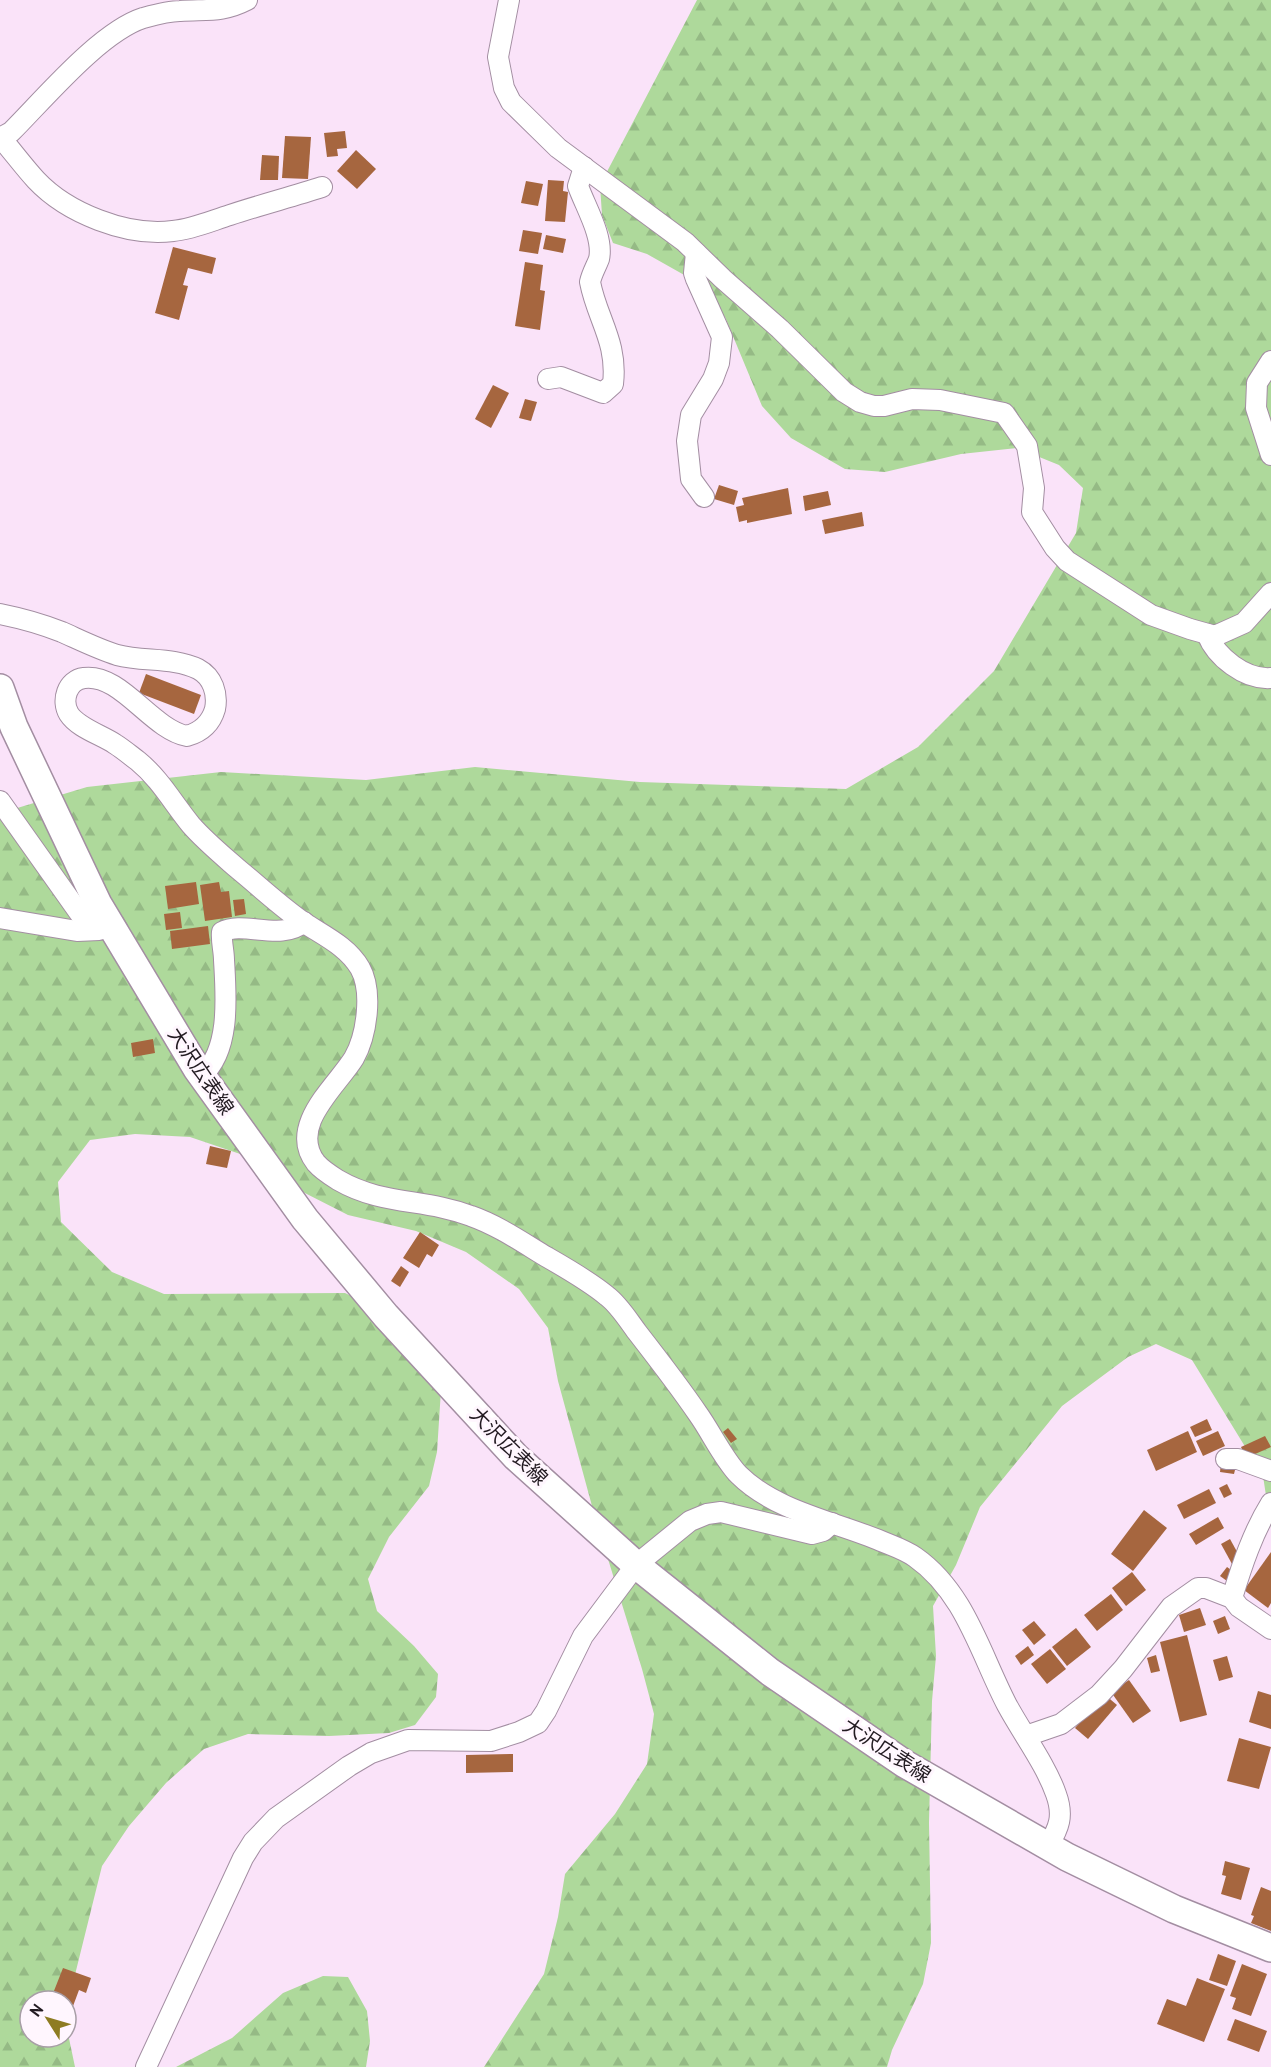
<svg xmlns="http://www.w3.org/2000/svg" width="1271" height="2067" font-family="'PT Sans','Noto Sans JP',sans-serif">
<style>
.forest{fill:url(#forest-firs)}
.building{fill:#a6663f}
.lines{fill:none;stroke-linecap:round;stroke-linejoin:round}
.street-casing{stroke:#a38ea2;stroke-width:22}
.secondary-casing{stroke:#a38ea2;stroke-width:30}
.street{stroke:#fff;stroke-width:20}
.secondary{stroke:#fff;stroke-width:27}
.labels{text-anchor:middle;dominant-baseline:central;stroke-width:6;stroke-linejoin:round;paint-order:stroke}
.street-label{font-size:20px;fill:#221a21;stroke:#fff6fe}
</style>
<defs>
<pattern id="forest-firs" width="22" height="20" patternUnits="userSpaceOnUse" patternTransform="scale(1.5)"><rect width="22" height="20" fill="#aed99b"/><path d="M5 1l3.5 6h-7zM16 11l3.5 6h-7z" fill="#95ba85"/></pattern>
</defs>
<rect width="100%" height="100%" fill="#fae3f9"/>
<g class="forest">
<polygon points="697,0 1271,0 1271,1528 1263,1476 1192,1360 1156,1344 1128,1357 1062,1406 980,1507 956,1565 933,1606 936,1656 932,1701 929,1823 931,1943 923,1984 892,2050 887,2067 484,2067 544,1974 558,1917 565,1874 615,1814 647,1764 654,1714 642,1669 595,1517 558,1381 548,1328 519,1289 466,1252 416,1231 348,1215 297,1189 252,1158 190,1137 135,1134 90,1140 58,1182 61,1222 112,1272 164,1294 345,1293 391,1315 441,1390 437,1452 429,1486 389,1537 368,1579 377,1611 414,1646 438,1674 436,1697 415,1725 389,1733 329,1736 248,1734 204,1749 166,1783 129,1826 102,1866 66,2011 66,2001 30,2001 30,2037 66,2037 66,2024 75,2067 0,2067 0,815 14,809 87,787 221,772 366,780 475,767 640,782 846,789 918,747 994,671 1076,533 1083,488 1059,465 1017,448 961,454 885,472 845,469 791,438 762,406 725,317 686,276 647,254 613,243 602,215 600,185"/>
<polygon points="323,1976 348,1977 367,2011 370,2041 366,2067 176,2067 232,2038 283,1993"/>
</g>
<g class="building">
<polygon points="345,131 347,148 337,149 338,156 327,157 324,133"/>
<polygon points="285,136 311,137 308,179 282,178"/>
<polygon points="356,150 376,169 357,189 337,171"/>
<polygon points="262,155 279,156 278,180 260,180"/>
<polygon points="548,180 564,181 563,191 568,192 565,222 545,221"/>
<polygon points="526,181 543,184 538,206 521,203"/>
<polygon points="523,230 542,233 538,254 519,251"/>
<polygon points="546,235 566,239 563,253 543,249"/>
<polygon points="173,247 216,258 212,274 188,268 183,285 188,286 179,320 155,313"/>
<polygon points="525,262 543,265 540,290 545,291 540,330 515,326"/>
<polygon points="493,385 509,393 491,428 475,419"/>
<polygon points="525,399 537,402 531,421 519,418"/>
<polygon points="719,485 738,491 734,505 714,499"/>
<polygon points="788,488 792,514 747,523 747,520 739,522 736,507 744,505 742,498"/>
<polygon points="828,491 831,505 805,511 803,496"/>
<polygon points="862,512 864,526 825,534 822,520"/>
<polygon points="146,674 201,695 194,714 139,693"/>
<polygon points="196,882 199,904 168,909 165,886"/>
<polygon points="219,882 221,892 229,891 232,917 205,921 200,885"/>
<polygon points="244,899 246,914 235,916 233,900"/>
<polygon points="180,912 182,928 166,930 164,914"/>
<polygon points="208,926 210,944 172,949 170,931"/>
<polygon points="153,1039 155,1053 133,1057 131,1043"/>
<polygon points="210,1146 231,1151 227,1168 206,1164"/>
<polygon points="420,1232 439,1245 432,1257 427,1254 419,1268 403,1258"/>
<polygon points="401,1266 409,1272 400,1287 391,1281"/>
<polygon points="1207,1419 1212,1430 1195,1437 1190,1427"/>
<polygon points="728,1428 737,1439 731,1443 723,1432"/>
<polygon points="1188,1431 1197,1452 1156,1471 1147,1450"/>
<polygon points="1218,1431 1225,1446 1203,1456 1196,1441"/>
<polygon points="1265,1436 1271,1447 1246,1458 1241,1447"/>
<polygon points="1221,1463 1236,1466 1234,1474 1220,1472"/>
<polygon points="1227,1484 1232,1494 1224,1498 1219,1488"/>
<polygon points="1209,1489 1216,1503 1184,1519 1177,1505"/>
<polygon points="1144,1510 1167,1528 1133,1571 1111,1554"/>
<polygon points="1218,1517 1224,1528 1196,1545 1189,1534"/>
<polygon points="1230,1539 1241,1559 1232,1564 1221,1544"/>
<polygon points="1271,1552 1271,1603 1268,1608 1244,1590"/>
<polygon points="1227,1567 1234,1572 1227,1581 1220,1576"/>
<polygon points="1132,1572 1146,1590 1126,1606 1112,1588"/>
<polygon points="1111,1594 1123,1610 1097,1631 1084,1615"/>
<polygon points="1200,1608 1206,1625 1184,1632 1179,1615"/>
<polygon points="1225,1616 1230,1629 1218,1634 1213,1621"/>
<polygon points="1034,1621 1046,1635 1034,1645 1022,1630"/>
<polygon points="1076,1628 1091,1647 1067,1666 1052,1647"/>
<polygon points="1187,1635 1207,1715 1180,1722 1160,1642"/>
<polygon points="1028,1646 1034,1655 1021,1665 1015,1656"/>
<polygon points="1050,1649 1066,1669 1047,1684 1031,1664"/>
<polygon points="1156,1655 1160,1671 1151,1673 1147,1658"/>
<polygon points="1227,1656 1233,1677 1219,1681 1213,1660"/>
<polygon points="1129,1680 1151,1711 1133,1723 1111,1692"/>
<polygon points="1258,1691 1271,1695 1271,1729 1249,1722"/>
<polygon points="1104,1694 1117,1705 1088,1739 1075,1728"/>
<polygon points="1239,1738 1271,1747 1259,1789 1227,1781"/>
<polygon points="513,1754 513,1772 466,1773 466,1755"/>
<polygon points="1225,1861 1250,1868 1241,1900 1221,1894 1226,1876 1222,1875"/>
<polygon points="1261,1887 1271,1891 1271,1931 1251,1923 1254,1916 1251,1915"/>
<polygon points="1218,1954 1236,1961 1227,1986 1209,1980"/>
<polygon points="1242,1964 1267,1974 1251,2016 1232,2009 1236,1998 1230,1996"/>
<polygon points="63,1968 91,1978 86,1993 79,1990 66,2025 66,2001 50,2001"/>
<polygon points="1197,1978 1225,1989 1204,2042 1157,2024 1167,1999 1186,2006"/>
<polygon points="1235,2019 1267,2031 1259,2052 1227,2040"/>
</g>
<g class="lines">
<defs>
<g id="street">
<polyline points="509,0 498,57 504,88 511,102 558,148 685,242 723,279 780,329 844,392 860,402 874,406 884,406 912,399 940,400 1004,413 1027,446 1034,488 1032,512 1055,548 1067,561 1151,615 1190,629 1215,636 1244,623 1271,593"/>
<path d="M0,138L11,132C45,98 100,32 143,18C154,15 168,11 180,11C206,9 222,13 247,0"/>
<path d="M1,138C13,152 24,167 36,180C67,213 127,237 173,231C193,229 211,221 230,215C260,205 291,197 322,187"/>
<polyline points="696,253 694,273 696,279 722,337 719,363 713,379 691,415 687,441 691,479 704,497"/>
<polyline points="1271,361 1257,383 1256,408 1271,455"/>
<path d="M548,379L561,377L603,393L613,384C618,342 597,319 590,282C592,273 596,267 599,259C604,237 585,206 578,186L584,167"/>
<path d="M0,614C20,618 42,624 62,632C80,640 98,649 117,655C144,662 173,657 198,669C213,677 218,694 215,709C211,723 201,732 187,736C151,729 121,673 84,678C67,680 61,701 69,714C78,728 102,735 115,744C123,749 130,755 138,761C160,779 173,803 191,825C205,841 222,855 238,869C260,887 280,906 303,922C324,936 347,946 360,968C373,991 367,1035 354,1058C337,1086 287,1126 316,1163C322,1170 330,1175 338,1180C383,1206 424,1198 471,1216C497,1225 522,1242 545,1256C566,1268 589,1281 607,1296C619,1305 628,1320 637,1332C658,1359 679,1386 698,1414C711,1432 724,1460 739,1475C775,1511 836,1522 881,1541C893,1546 905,1550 915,1557C965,1592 980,1653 1007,1705C1022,1733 1046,1765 1056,1794C1064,1816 1059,1828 1048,1846"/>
<path d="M1207,634C1216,657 1245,680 1271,678"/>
<polyline points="0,801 85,921 87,930"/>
<polyline points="0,918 77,931 99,930"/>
<path d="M202,1075C231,1050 226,995 224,960C224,951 221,941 222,932C243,920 281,942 304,922"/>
<polyline points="1226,1459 1238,1459 1271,1471"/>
<path d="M1232,1598C1242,1565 1253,1532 1271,1503"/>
<polyline points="1026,1736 1061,1724 1099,1695 1123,1669 1171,1607 1198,1588 1206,1588 1232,1598 1239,1607 1271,1629"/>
<polyline points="146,2067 243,1858 253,1842 276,1818 349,1766 371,1753 408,1740 491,1741 519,1732 538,1723 546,1711 583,1636 636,1565 690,1521 707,1514 721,1512 812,1534 823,1531 832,1523"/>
</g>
<polyline id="secondary" points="0,688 14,727 98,904 197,1069 305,1219 386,1316 516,1457 636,1565 770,1672 905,1764 1067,1857 1174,1909 1271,1948"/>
</defs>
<use href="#street" class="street-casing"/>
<use href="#secondary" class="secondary-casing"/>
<use href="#street" class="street"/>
<use href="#secondary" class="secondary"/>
</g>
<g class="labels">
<g class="street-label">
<text transform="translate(201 1071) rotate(56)">大沢広表線</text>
<text transform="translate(509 1446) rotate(45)">大沢広表線</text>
<text transform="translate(887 1750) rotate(33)">大沢広表線</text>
</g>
</g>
<g transform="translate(48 2019) rotate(307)"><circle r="28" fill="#fff6fe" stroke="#a79ea6" stroke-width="1.5"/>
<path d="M0-4.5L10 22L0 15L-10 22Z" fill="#8e7c22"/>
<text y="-9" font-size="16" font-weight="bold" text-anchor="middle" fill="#221a21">N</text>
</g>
</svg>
